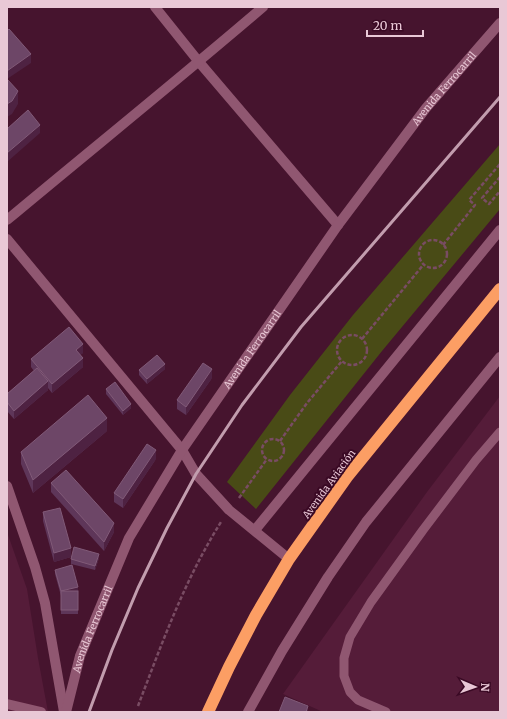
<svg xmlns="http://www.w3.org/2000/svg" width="507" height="719" font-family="Merriweather,serif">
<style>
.built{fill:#551c39}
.green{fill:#494b16}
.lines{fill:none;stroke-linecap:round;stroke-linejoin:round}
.path{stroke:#794c63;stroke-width:2.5;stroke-dasharray:4 2;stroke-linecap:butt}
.lane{stroke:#905771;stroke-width:9}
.street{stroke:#905771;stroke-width:10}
.secondary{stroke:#905771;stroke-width:10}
.highway{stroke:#fc9e64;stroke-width:12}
.rail{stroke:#c29dae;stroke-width:3}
.wall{fill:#5e3659}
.shaded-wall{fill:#4e2242}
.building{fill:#6d4667;stroke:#815a78}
.labels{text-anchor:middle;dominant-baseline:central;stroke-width:4;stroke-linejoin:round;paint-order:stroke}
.street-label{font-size:10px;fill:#e9c8d6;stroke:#3a0924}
</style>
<rect width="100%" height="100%" fill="#46142e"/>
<g class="built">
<polygon points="500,396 500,712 323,712 283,694 427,492"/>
<polygon points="7,532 27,589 38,658 48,712 7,712"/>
</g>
<polygon class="green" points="500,144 500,209 382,351 256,509 227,482 290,395 353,315"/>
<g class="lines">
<g class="path">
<polyline points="500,177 482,198 489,204 500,191"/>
<circle cx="433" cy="254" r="14"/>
<polyline points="443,245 475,205 469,200 500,164"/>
<circle cx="352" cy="350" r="15"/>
<polyline points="362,339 424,264"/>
<circle cx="273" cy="450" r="11"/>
<polyline points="280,441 307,403 342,361"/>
<polyline points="239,498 267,459"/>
<path d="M138,706C162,643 185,579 221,522"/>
</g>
<polyline class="lane" points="386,712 358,700 350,692 344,676 344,658 350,637 371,602 423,530 476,460 500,432"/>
<g class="street">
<polyline points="155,7 199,62 338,225"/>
<path d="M7,220C92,149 179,79 263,7"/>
<polyline points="7,239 182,450 196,474 229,510 289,559"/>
<polyline points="7,486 35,567 45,603 64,712"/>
<polyline points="255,530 500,230"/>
</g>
<g class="secondary">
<polyline points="7,704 41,712"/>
<path id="s1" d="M66,712L80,656L129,538L182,450L338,225L426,108L500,23"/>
<polyline points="248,712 282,651 328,577 366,522 500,357"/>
</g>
<polyline class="highway" points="208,712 229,667 256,615 289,559 347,477 500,289"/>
<polyline class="rail" points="89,712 112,650 138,588 167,528 196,474 242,405 301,327 500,97"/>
</g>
<g class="wall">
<polygon points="83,353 80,355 83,367 52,393 48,388 48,390 14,419 7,411 7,394 34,371 31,367 31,359"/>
<polygon points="165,369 147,384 139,375 139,370"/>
<polygon points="212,378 186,415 177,409 177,400"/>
<polygon points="106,389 131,408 123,415 106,394"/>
<polygon points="107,431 33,493 21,464 21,452"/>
<polygon points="156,459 123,508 114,502 114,493"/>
<polygon points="51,483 114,532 104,551 51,492"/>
<polygon points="43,512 71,557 54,562 43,521"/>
<polygon points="99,558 95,570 71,564 71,559"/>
<polygon points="55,570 78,587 78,614 61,614 61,596 55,574"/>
</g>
<g class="shaded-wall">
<polygon points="31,54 31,63 7,79 7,71"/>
<polygon points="18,91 18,104 12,114 7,117 7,104"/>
<polygon points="40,125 40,133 7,162 7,153"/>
<polygon points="83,344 83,353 76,358 76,350"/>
<polygon points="83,358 83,367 52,393 52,384"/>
<polygon points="165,364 165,369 147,384 147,379"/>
<polygon points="212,369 212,378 186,415 186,407"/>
<polygon points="48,381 48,390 14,419 14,411"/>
<polygon points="131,404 131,408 123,415 123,411"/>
<polygon points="107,418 107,431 33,493 33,480"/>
<polygon points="156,450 156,459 123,508 123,499"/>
<polygon points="114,523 114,532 104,551 104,542"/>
<polygon points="71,548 71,557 54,562 54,553"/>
<polygon points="99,554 99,558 95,570 95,566"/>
<polygon points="78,587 78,591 61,591"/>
<polygon points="308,706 308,712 306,712"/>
</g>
<g class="building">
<polygon points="9,29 31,54 7,71 7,31"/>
<polygon points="7,79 18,91 12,101 7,104"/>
<polygon points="28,110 40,125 7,153 7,129"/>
<polygon points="69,327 83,344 76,350 83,358 52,384 31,359"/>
<polygon points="157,355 165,364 147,379 139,370"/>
<polygon points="203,363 212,369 186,407 177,400"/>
<polygon points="37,368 48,381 14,411 7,402 7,394"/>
<polygon points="115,382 131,404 123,411 106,389"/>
<polygon points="88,395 107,418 33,480 21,452"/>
<polygon points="147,444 156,450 123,499 114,493"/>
<polygon points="66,470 114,523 104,542 51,483"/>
<polygon points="60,508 71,548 54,553 43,512"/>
<polygon points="74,547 99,554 95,566 71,559"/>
<polygon points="72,565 78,587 61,591 55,570"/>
<rect x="61" y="591" width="17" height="19"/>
<polygon points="285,697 308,706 306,712 279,712"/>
</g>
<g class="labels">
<g class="street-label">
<text stroke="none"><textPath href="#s1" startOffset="735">Avenida Ferrocarril</textPath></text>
<text stroke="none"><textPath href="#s1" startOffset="411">Avenida Ferrocarril</textPath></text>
<text transform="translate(329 484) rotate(-54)">Avenida Aviación</text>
<text stroke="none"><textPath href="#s1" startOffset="87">Avenida Ferrocarril</textPath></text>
</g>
</g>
<rect width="507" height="719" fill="none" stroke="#e9c8d6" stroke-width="16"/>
<g transform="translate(475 687) rotate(92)" stroke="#3a0924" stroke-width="3" paint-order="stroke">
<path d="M0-3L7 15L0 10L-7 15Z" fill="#e9c8d6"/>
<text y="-6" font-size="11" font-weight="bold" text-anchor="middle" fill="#e9c8d6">N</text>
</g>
<path d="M367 30v6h56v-6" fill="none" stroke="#e9c8d6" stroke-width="2"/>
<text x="373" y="30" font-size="12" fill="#e9c8d6" stroke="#3a0924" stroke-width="3" paint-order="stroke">20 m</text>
</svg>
